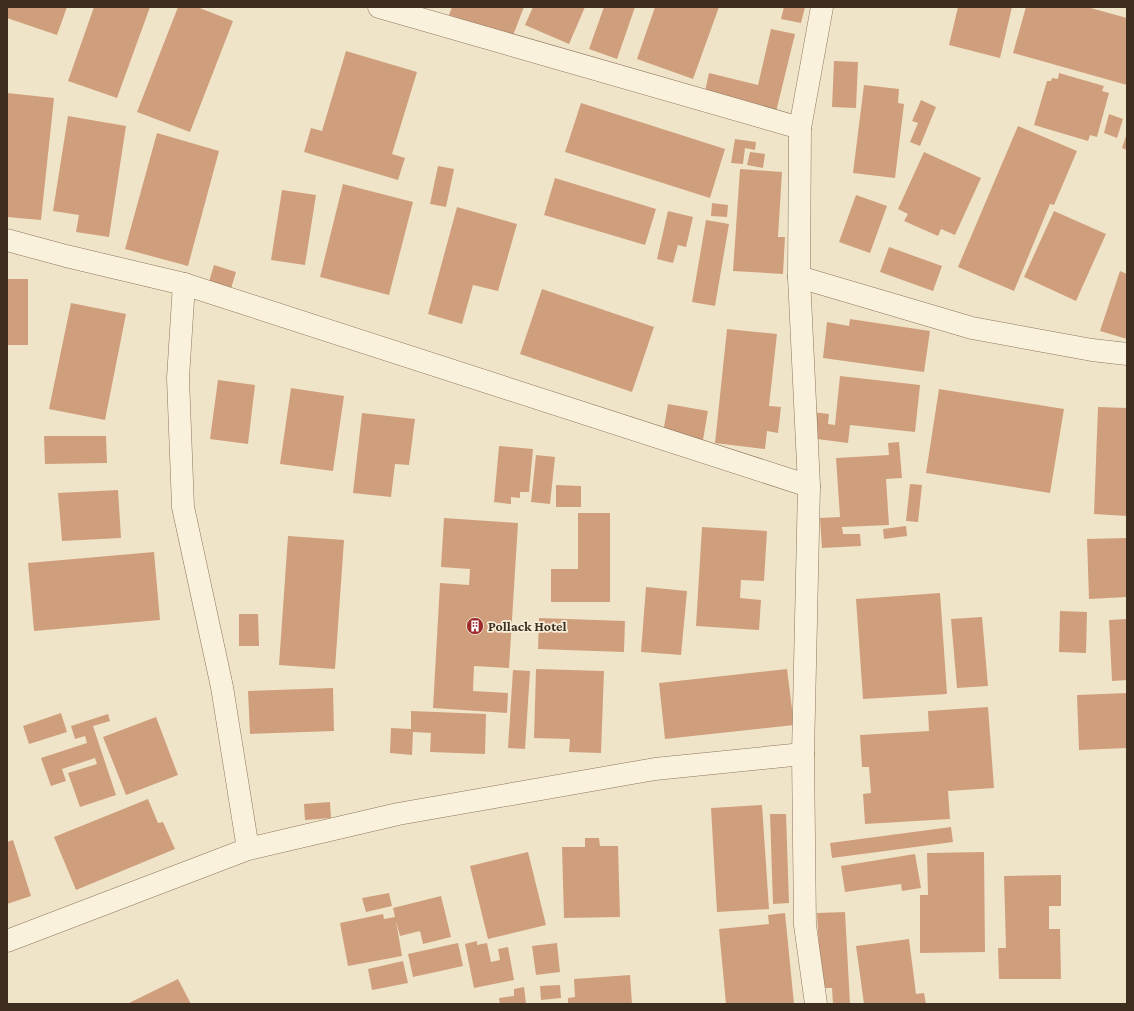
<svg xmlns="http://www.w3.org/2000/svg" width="1134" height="1011" font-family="'Crimson Pro',serif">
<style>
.building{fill:#cf9f7d}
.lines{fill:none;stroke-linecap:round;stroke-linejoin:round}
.minor-casing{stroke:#8d765c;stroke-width:23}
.minor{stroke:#faf1dc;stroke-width:22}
.labels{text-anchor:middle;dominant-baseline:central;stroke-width:3.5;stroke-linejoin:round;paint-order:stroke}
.poi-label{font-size:14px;font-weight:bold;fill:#3d2e20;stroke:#f7eed8;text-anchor:start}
</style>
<rect width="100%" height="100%" fill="#f0e4c8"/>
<g class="building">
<polygon points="7,7 67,7 57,35 7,18"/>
<polygon points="94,7 150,7 117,98 68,81"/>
<polygon points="178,7 197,7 233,21 190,132 137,112"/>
<polygon points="452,7 524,7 512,38 449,15"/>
<polygon points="533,7 585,7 569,44 525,25"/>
<polygon points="604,7 635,7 617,59 589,49"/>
<polygon points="655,7 719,7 693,79 637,59"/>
<polygon points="784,7 805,7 801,23 781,19"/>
<polygon points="958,7 1012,7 1000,58 949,45"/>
<polygon points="1026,7 1087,7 1127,18 1127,85 1013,53"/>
<polygon points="771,29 795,34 776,112 704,96 709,73 758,85"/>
<polygon points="346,51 417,72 392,154 405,158 398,180 304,152 311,128 322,131"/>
<polygon points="834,61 858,62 856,108 832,107"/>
<polygon points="1059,73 1104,86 1102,91 1109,93 1097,137 1090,135 1088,141 1034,125 1047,81 1051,81 1052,78 1058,79"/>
<polygon points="864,85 899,89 898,103 904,104 895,178 853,173"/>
<polygon points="7,93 54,98 41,220 7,217"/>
<polygon points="921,100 936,107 920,146 910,142 918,123 912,121"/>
<polygon points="581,103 725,149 710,198 565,152"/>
<polygon points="1109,114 1123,119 1117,138 1104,133"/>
<polygon points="68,116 126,126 109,237 76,232 79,215 53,211"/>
<polygon points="1018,126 1077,151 1054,205 1050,204 1014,291 958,267"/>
<polygon points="157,133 219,151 188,266 125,249"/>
<polygon points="1127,133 1127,150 1122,148"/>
<polygon points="735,139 756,142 755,150 745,148 743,164 731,163"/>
<polygon points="750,152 765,154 763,168 747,165"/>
<polygon points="924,152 981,178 955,235 941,229 938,236 904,221 908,214 898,209"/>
<polygon points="438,166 454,169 446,207 430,204"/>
<polygon points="740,169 782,172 778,237 785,237 783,274 733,271"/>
<polygon points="555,178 656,209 645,245 544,215"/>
<polygon points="343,184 413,202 389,295 320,277"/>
<polygon points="282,190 316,195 305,265 271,260"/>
<polygon points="856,195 887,206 870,253 839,242"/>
<polygon points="712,203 728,205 727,217 711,216"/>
<polygon points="457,207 517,224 498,291 473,285 462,324 428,314"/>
<polygon points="668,211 693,217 686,247 678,245 673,263 657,259"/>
<polygon points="1054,211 1106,234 1076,301 1024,277"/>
<polygon points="706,220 729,224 715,306 692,302"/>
<polygon points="889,247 942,266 933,291 880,272"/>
<polygon points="214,265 236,272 230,292 208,285"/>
<polygon points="1120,271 1127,274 1127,339 1100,331"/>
<rect x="7" y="279" width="21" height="66"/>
<polygon points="542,289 654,327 632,392 520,354"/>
<polygon points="71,303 126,314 105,420 49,409"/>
<polygon points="850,319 930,331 924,372 823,358 827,322 849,326"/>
<polygon points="727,329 777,334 769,406 781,407 778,433 767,431 765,449 715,443"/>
<polygon points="840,376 920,385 915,432 850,425 848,443 809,438 812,412 829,414 828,424 835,425"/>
<polygon points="218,380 255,385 248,444 210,439"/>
<polygon points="291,388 344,396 333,471 280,464"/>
<polygon points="939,389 1064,409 1050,493 926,473"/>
<polygon points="668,404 708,411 703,440 663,433"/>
<polygon points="1098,407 1127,408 1127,516 1094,514"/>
<polygon points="362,413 415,419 409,465 395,464 391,497 353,493"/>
<polygon points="44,436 106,436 107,463 45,464"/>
<polygon points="899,442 902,478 886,479 889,525 842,527 843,534 860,534 861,546 822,548 820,518 840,517 836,458 889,455 888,443"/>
<polygon points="499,446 533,449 529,492 520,492 520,498 511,497 511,504 494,502"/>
<polygon points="536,455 555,457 550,504 531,502"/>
<polygon points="910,484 922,485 918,522 906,521"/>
<polygon points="556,485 581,486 581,507 556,507"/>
<polygon points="118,490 121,538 62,541 58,493"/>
<polygon points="578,513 610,513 610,602 551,602 551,569 578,569"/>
<polygon points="444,518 518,523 509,668 474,666 473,691 508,693 507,713 433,708 440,583 469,585 470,569 441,567"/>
<polygon points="906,526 907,536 884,539 883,529"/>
<polygon points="702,527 767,531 764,581 741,580 740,598 761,600 759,630 696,626"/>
<polygon points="288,536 344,540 335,669 279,665"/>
<polygon points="1127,538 1127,597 1089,599 1087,539"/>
<polygon points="154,552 160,620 34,631 28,563"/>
<polygon points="646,587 687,591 681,655 641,652"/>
<polygon points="940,593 947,694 863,699 856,599"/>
<polygon points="1060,611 1087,612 1086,653 1059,652"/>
<polygon points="239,614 258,614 259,646 239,646"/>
<polygon points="982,617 988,686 957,688 951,619"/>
<polygon points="539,618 625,621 624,652 538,649"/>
<polygon points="1127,619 1127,680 1112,681 1109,620"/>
<polygon points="536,669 604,671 601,753 569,752 570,739 534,738"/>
<polygon points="787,669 794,725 665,739 659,683"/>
<polygon points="513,670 530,671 525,749 508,748"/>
<polygon points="333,688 334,731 250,734 248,691"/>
<polygon points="1127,693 1127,748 1079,750 1077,695"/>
<polygon points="988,707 994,788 948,791 950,819 865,824 863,794 871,793 869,767 862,767 860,735 929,731 928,711"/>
<polygon points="411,711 486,714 485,754 430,752 431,733 413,732 412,755 390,753 391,728 411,729"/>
<polygon points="61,713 67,732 29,744 23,726"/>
<polygon points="108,714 110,721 93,726 116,795 80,807 68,773 97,764 95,758 62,769 66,781 51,786 41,758 87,743 85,736 75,739 71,726"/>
<polygon points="156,717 178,775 126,795 103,737"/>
<polygon points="148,799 158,823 163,822 175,849 76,890 54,837"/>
<polygon points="330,802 331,818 305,820 304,804"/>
<polygon points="762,805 769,909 717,912 711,808"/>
<polygon points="770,814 786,814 789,903 773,904"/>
<polygon points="951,827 953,842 832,858 830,843"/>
<polygon points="585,838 599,838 600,846 618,846 620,917 564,918 562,847 585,847"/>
<polygon points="13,840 31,896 7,904 7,842"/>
<polygon points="528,852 546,925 488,939 470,866"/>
<polygon points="984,852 985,952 920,953 920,895 928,895 927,853"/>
<polygon points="915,854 921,888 902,891 901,884 845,892 841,866"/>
<polygon points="1061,875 1061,906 1049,906 1049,929 1060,929 1061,979 999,979 998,948 1006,948 1004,876"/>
<polygon points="389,893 392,906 366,912 362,898"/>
<polygon points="441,896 451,937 423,944 420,931 400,936 396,921 402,956 348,966 340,923 383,914 384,919 395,917 393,908"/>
<polygon points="845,912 850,1004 833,1004 832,988 821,988 817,913"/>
<polygon points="785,913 794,1004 726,1004 719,929 769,924 768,915"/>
<polygon points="909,939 916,994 924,993 926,1004 864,1004 856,946"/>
<polygon points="477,941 477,945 487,943 491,962 500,960 498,949 508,947 514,980 474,988 465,944"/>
<polygon points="458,943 463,966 413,977 408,954"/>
<polygon points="557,943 560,972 536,975 532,946"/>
<polygon points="403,961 408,983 372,990 368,969"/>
<polygon points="630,975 632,1004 568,1004 568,998 575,997 574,979"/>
<polygon points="178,979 191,1004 127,1004"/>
<polygon points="560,985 561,998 541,1000 540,986"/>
<polygon points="524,987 526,1003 519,1004 500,1004 499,998 514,996 514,989"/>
</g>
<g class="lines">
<defs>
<g id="minor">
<polyline points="379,7 800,128"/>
<polyline points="7,240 66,256 184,284 809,486"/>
<polyline points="799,277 972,328 1092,350 1127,354"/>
<polyline points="184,284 178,378 183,507 222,687 248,849"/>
<polyline points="7,941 248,849 398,814 655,769 803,754"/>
<polyline points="816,1004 805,925 803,754 809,486 799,277 800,128 822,7"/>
</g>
</defs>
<use href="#minor" class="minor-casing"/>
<use href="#minor" class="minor"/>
</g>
<defs>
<symbol id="building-disc" viewBox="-11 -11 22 22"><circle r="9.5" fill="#9e2a2b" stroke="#f7eed8"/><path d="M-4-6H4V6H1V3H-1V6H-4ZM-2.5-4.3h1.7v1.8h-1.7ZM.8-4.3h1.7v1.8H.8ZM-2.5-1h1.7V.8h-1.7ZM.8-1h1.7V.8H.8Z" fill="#fff"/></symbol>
</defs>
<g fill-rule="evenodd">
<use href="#building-disc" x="465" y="616" width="20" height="20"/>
</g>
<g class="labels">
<g class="poi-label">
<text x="488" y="626">Pollack Hotel</text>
</g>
</g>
<rect width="1134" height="1011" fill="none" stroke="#3d2e20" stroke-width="16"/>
</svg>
